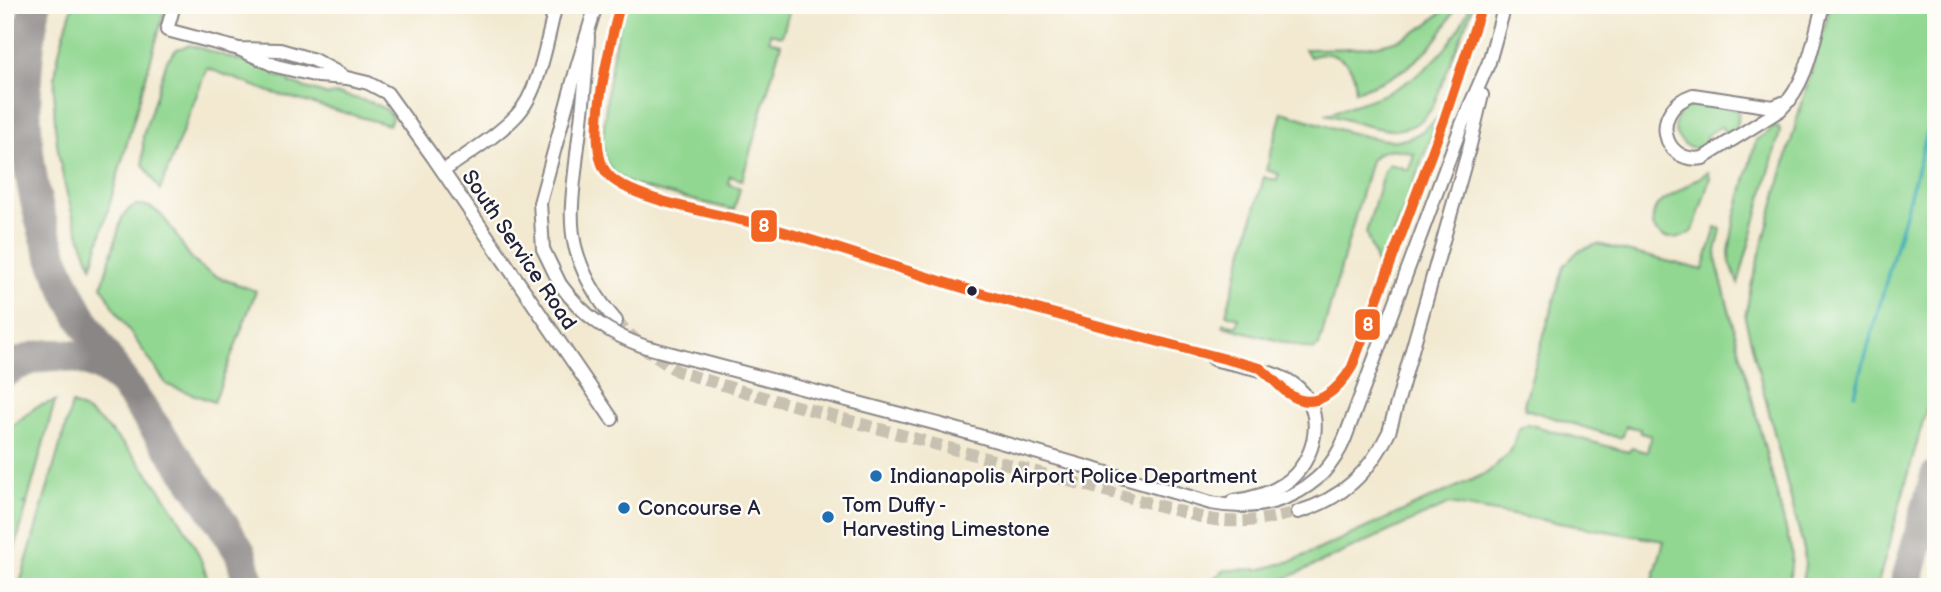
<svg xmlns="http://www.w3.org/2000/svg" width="1941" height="592" font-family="'Balsamiq Sans',sans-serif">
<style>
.green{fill:#91d791;stroke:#5a7c66;stroke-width:2}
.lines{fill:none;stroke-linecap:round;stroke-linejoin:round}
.stream{stroke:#3aaab6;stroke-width:3.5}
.taxiway{stroke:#8a8686;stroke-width:32}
.minor-tunnel{stroke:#c8c1b2;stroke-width:12;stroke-dasharray:12 6;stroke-linecap:butt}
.minor-casing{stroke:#8a8686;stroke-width:16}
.minor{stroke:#fff;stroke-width:12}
.minor-bridge-casing{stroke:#8a8686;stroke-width:16;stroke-linecap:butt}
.minor-bridge{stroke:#fff;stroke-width:12}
.bus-1-casing{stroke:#fdfcf7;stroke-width:16}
.bus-1{stroke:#f26522;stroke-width:10}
.bus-dot{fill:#22223b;stroke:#fdfcf7;stroke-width:2.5}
.poi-dot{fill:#1f6fb2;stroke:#fdfcf7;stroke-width:2.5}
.labels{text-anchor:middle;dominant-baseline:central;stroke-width:5;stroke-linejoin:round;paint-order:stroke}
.street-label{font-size:21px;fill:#22223b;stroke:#fdfcf7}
.poi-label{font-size:21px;fill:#22223b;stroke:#fdfcf7;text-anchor:start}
.line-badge{stroke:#fdfcf7;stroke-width:2.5}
.badge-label{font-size:19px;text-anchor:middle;font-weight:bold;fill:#fff}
</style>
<rect width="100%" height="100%" fill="#fdfcf7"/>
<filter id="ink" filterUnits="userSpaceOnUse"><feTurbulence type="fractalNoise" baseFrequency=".0143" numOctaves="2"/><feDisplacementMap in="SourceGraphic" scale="14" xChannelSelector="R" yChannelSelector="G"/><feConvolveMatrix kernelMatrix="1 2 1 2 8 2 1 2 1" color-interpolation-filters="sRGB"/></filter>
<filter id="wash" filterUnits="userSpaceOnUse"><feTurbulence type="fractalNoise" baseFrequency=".00686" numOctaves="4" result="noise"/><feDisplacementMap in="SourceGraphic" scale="28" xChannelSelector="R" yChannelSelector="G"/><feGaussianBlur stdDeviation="1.57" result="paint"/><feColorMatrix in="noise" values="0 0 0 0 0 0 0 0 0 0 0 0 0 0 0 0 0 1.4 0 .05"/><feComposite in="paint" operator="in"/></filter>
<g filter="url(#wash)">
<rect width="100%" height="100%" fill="#f2e9d0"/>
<g class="green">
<path d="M73,5L166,6L92,266C64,204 45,119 59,52C63,36 68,21 73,5Z"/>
<polygon points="624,5 791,5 782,36 770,33 769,40 781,44 742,180 730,176 728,184 740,188 734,210 632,185 614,173 606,162 602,144 608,87 614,47"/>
<path d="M1448,5H1456C1437,51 1402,78 1355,91C1357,64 1336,47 1310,57L1305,49C1362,48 1407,52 1448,5Z"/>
<path d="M1470,5H1474L1433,106C1408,149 1363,122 1325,114C1335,113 1341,108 1350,106C1405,91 1449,60 1470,5Z"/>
<polygon points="1831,5 1936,5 1936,374 1877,587 1801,587 1805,566 1804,550 1745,318 1751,286 1800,109"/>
<polygon points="190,45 274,71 274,75 290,80 290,83 328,95 339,94 373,103 387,110 392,118 389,125 270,92 207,68 160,190 143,164 143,136 167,60 177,49"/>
<path d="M1701,104L1734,109L1738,112C1740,122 1735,129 1726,134L1721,126L1706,136L1710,146C1672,159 1659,107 1701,104Z"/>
<path d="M1282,112C1309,120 1377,144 1401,140C1418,137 1427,127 1438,118L1380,272L1366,233L1384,171L1389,164L1409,170L1414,154C1397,148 1383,146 1371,160L1319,346L1313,350L1223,326L1224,323L1237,326L1239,318L1226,314L1264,177L1276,181L1279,174L1266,170Z"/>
<polygon points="1775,127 1779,128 1780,132 1738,284 1730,262 1729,252 1734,222 1756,140"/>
<path d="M1708,172L1710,178L1693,231C1669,247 1642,234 1657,205Z"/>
<path d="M137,205C169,203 178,251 201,267C216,279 239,284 256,291L214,402L167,385L119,316L102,286L122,218L130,208Z"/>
<polygon points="1716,227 1721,229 1716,251 1717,263 1792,553 1789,587 1651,587 1664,541 1449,504 1267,587 1212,587 1211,580 1225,570 1262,569 1295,560 1487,473 1507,455 1514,443 1518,429 1528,424 1628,452 1632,448 1647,452 1651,436 1640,433 1640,429 1626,426 1623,436 1619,438 1525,409 1524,404 1564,266 1578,251 1598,244 1703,270"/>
<polygon points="55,401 27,503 23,503 27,505 5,583 5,432 36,407"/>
<path d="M72,404C118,420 203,539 209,587H19Z"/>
</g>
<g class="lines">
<polyline class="stream" points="1855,394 1936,101"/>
<g class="taxiway">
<path d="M35,5C14,112 26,219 80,315C128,398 192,471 241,554L250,587"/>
<path d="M5,372C41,346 86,351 119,379"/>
<polyline points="1905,587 1936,476"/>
</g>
</g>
</g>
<g filter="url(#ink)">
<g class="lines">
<path class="minor-tunnel" d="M616,321L647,351L677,371L749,393L1204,518C1237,525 1266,520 1298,512"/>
<defs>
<g id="minor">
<polyline points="174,5 167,30 239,49 280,50 314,60 342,75"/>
<path d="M588,36C587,76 582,115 577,154C574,184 568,216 575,246C582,274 597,299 616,321"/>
<polyline points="239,49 276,66 318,76 347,78 368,83 387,93 433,157 612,419"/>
<path d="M1790,100L1773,107L1693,95C1649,110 1662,165 1703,158L1780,110C1808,83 1813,42 1823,5"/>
<path d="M443,171C467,154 496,137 516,116C540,92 547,38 556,5"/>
<polyline points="560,284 543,249 540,203 575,74 596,5"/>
<path d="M1213,359C1236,365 1272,370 1292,383C1329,407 1317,462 1284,484C1269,494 1250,499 1233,501"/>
<path d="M1211,503C1267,514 1322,494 1345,438L1462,124L1489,62L1505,5"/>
<path d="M1298,512C1342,499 1369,473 1389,432L1470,145L1482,95"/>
</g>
</defs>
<use href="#minor" class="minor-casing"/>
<use href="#minor" class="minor"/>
<defs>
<path id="minor-bridge" d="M560,284C583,316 609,334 646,347L938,424L1211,503"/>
</defs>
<use href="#minor-bridge" class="minor-bridge-casing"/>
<use href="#minor-bridge" class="minor-bridge"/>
<defs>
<path id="bus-1" d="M620,5C611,41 584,141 606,172C626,201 728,215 765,226C831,245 896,268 963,288C1061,317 1161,342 1260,368C1271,376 1279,387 1289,394C1315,413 1339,389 1352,367L1444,120L1482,5"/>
</defs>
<use href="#bus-1" class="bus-1-casing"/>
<use href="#bus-1" class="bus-1"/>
</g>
</g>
<circle class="bus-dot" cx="972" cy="291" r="6"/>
<g class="poi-dot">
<circle cx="876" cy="476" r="7"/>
<circle cx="624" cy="508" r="7"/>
<circle cx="828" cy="517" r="7"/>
</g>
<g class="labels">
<g class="street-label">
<text transform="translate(519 250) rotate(56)">South Service Road</text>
</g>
<g class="poi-label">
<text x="890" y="476">Indianapolis Airport Police Department</text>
<text x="842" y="505">Tom Duffy -<tspan x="842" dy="24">Harvesting Limestone</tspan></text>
<text x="638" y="508">Concourse A</text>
</g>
</g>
<g class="line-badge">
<rect x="750" y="209" width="28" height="34" rx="7" fill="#f26522"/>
<rect x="1354" y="308" width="27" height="33" rx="7" fill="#f26522"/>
</g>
<g class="badge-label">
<text x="764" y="232">8</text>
<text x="1368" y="331">8</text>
</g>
<rect width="1941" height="592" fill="none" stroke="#fdfcf7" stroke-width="28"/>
</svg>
